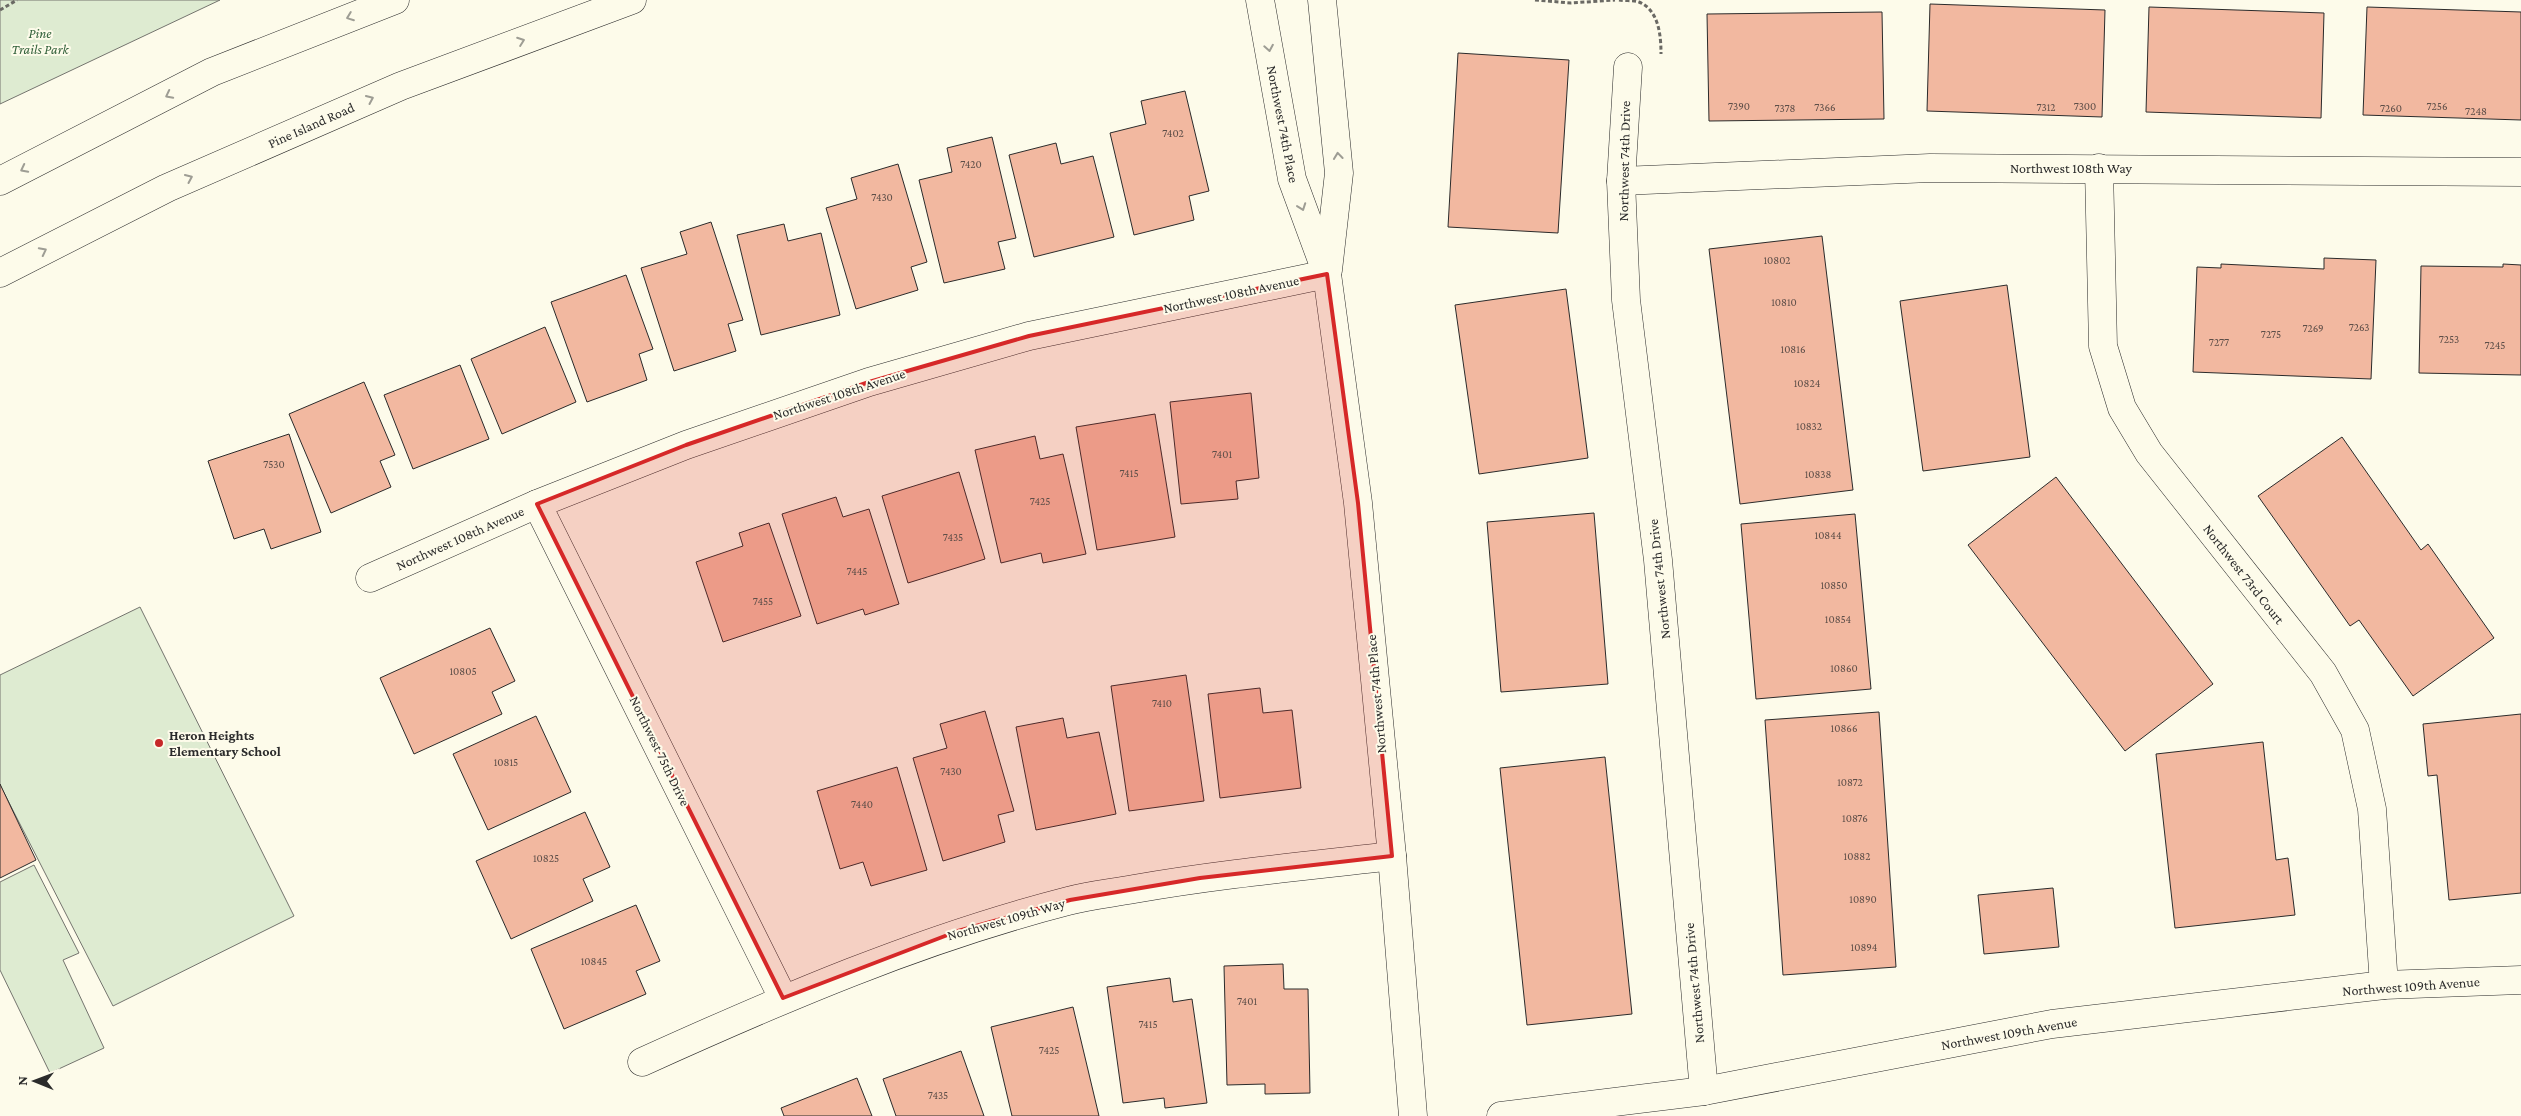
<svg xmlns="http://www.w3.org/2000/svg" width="2521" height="1116" font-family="'Crimson Pro',serif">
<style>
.green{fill:#deebd1;stroke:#74746e}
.building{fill:#f2b8a0;stroke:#2b2b2b}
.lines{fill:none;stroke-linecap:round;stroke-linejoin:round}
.minor-casing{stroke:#2b2b2b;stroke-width:29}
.major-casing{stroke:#2b2b2b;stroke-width:29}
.path{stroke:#6a6964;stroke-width:3;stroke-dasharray:4 2.5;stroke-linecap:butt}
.minor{stroke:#fdfbea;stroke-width:28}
.major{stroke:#fdfbea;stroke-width:28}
.oneway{stroke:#9e9d94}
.marked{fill:#d62828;fill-opacity:0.2;stroke:#d62828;stroke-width:4;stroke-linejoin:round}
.poi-dot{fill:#c62828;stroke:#fdfbea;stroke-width:2}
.labels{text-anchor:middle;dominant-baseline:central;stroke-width:4;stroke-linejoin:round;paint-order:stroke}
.number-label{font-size:11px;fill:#5d4e48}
.park-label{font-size:14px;font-style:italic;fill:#34623c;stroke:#fdfbea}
.street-label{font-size:14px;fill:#2b2b2b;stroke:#fdfbea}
.poi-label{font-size:14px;font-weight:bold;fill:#2b2b2b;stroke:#fdfbea;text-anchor:start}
</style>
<rect width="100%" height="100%" fill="#fdfbea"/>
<g class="green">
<polygon points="0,0 220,0 0,104"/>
<polygon points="140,607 294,916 113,1006 0,785 0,675"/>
<polygon points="34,865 79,953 63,960 104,1048 50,1073 0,970 0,882"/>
</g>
<g class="building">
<polygon points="1930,4 2105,10 2102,117 1927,111"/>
<polygon points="2149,7 2324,13 2321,118 2146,112"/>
<polygon points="2367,7 2521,12 2521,120 2363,115"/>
<polygon points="1882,12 1884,119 1709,121 1707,14"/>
<polygon points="1458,53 1569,60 1558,233 1448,227"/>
<polygon points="1185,91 1209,191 1189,196 1194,220 1134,235 1110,133 1146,124 1141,101"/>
<polygon points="992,137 1016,238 998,242 1005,269 944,283 919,180 952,172 947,148"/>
<polygon points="1056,143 1061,164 1093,156 1114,237 1034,257 1009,155"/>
<polygon points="898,164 927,262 911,267 918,290 856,309 826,208 857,199 851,178"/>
<polygon points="711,222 743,320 728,324 736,351 674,371 641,268 687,254 680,232"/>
<polygon points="784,224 788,241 821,233 840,315 761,335 737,235"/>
<polygon points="1822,236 1853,490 1740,504 1709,249"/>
<polygon points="2324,258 2376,260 2371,379 2193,372 2197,267 2221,268 2221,264 2324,269"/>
<polygon points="2503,264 2521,265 2521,375 2419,373 2421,266 2503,267"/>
<polygon points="626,275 653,349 639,354 647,380 587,402 551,302"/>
<polygon points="2007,285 2030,457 1923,471 1900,301"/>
<polygon points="1566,289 1588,458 1479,474 1455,305"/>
<polygon points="545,327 576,402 502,434 471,359"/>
<polygon points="460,365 489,439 413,469 384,395"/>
<polygon points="364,382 395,455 380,461 391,487 331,513 289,414"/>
<polygon points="1251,393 1259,478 1236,481 1238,499 1181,504 1170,402"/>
<polygon points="1155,414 1175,537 1097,550 1076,427"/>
<polygon points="289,434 321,532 271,549 264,529 234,539 208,461"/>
<polygon points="1035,436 1040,459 1063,454 1086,554 1043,563 1041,553 1001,563 975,450"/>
<polygon points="2342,437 2421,550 2428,544 2494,638 2413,696 2359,620 2350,626 2258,496"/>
<polygon points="959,472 985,559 908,583 882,496"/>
<polygon points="2056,477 2213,684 2125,751 1968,545"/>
<polygon points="836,497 843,517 869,509 899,604 865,615 863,609 817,624 782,514"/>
<polygon points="1594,513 1608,684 1501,692 1487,522"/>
<polygon points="1855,514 1871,689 1756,699 1741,524"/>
<polygon points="769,523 801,616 723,642 696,562 743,546 739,533"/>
<polygon points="490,628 515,681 492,692 502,714 414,754 380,678"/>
<polygon points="1186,675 1204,801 1129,811 1111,686"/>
<polygon points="1260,688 1263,713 1292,710 1301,788 1220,798 1208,694"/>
<polygon points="985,711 1014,811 998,815 1005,842 943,861 913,758 947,748 940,724"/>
<polygon points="1879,712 1896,967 1783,975 1765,720"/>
<polygon points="2521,714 2521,893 2449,900 2437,775 2428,776 2423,724"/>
<polygon points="536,716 571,792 488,830 453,754"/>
<polygon points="1063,718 1067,738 1099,732 1116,814 1036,830 1016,727"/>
<polygon points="2263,742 2276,860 2288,858 2295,915 2175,928 2156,754"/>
<polygon points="1605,757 1632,1014 1527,1025 1500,768"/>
<polygon points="897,767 927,870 871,886 863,862 840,869 817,791"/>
<polygon points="0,784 36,860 0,878"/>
<polygon points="585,812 610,867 583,879 593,901 511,939 476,861"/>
<polygon points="2053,888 2059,947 1984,954 1978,895"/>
<polygon points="636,905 660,961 636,971 646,994 564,1029 531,949"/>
<polygon points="1283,964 1284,989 1308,989 1310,1093 1265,1094 1265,1084 1227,1085 1224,966"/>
<polygon points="1170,978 1173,1002 1192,999 1207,1103 1165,1108 1164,1098 1123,1103 1107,987"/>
<polygon points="1073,1007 1099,1116 1012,1116 991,1027"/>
<polygon points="961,1051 984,1116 896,1116 883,1079"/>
<polygon points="857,1078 872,1116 784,1116 781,1108"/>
</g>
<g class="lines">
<defs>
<g id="minor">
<polyline points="1260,0 1292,179 1327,274 1358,503 1392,856 1413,1116"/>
<polyline points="1322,0 1339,173 1328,270"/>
<polyline points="1628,67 1621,181 1626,300 1658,560 1704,1091"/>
<polyline points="2099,168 2103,346 2122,408 2149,453 2323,673 2355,730 2372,809 2384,985"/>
<polyline points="1621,181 1930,168 2521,172"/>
<polyline points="537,504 783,998"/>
<polyline points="370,578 537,504 686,445 869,382 1029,336 1327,274"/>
<path d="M642,1062C781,999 920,939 1068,901C1090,895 1112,893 1134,889C1220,874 1306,866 1392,856"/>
<polyline points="1501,1116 1704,1091 2052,1024 2384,985 2521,980"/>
</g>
<g id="major">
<polyline points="0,181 212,72 395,0"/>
<polyline points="0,273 167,188 401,86 632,0"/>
</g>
</defs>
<use href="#minor" class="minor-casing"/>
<use href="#major" class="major-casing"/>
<g class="path">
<polyline points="1535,0 1571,3 1615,0"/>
<path d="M1619,0C1625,1 1634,0 1639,2C1659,10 1661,36 1661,54"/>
<polyline points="0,10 17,0"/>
</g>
<use href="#minor" class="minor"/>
<use href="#major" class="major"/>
</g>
<defs><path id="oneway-chevron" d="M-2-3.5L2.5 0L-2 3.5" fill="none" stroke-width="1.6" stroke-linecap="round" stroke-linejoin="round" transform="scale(1.25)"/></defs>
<g class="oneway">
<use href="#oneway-chevron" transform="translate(350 17) rotate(159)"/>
<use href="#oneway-chevron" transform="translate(521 41) rotate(-20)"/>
<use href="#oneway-chevron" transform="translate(1269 48) rotate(80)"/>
<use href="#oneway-chevron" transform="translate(169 95) rotate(153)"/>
<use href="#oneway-chevron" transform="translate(370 99) rotate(-24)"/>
<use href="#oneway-chevron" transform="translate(1338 156) rotate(-96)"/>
<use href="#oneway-chevron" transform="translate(24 169) rotate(153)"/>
<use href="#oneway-chevron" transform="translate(189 178) rotate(-24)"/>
<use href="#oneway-chevron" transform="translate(1302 207) rotate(70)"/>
<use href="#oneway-chevron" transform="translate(43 251) rotate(-27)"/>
</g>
<path class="marked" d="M1327,274L1358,503L1392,856L1200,878L1070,900L958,931L783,998L537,504L686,445L869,382L1029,336Z"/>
<circle class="poi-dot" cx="159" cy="743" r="5"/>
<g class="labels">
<g class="number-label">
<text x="1739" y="106">7390</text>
<text x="2085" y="106">7300</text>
<text x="2437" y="106">7256</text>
<text x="1825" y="107">7366</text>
<text x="2046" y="107">7312</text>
<text x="1785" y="108">7378</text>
<text x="2391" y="108">7260</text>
<text x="2476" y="111">7248</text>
<text x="1173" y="133">7402</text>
<text x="971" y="164">7420</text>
<text x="882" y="197">7430</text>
<text x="1777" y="260">10802</text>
<text x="1784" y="302">10810</text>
<text x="2359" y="327">7263</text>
<text x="2313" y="328">7269</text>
<text x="2271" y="334">7275</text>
<text x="2449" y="339">7253</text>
<text x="2219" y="342">7277</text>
<text x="2495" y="345">7245</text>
<text x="1793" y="349">10816</text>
<text x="1807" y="383">10824</text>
<text x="1809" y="426">10832</text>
<text x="1222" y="454">7401</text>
<text x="274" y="464">7530</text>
<text x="1129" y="473">7415</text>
<text x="1818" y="474">10838</text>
<text x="1040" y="501">7425</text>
<text x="1828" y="535">10844</text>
<text x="953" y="537">7435</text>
<text x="857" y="571">7445</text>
<text x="1834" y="585">10850</text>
<text x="763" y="601">7455</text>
<text x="1838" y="619">10854</text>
<text x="1844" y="668">10860</text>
<text x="463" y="671">10805</text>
<text x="1162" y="703">7410</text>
<text x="1844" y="728">10866</text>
<text x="506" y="762">10815</text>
<text x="951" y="771">7430</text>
<text x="1850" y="782">10872</text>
<text x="862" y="804">7440</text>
<text x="1855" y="818">10876</text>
<text x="1857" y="856">10882</text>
<text x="546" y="858">10825</text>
<text x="1863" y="899">10890</text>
<text x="1864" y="947">10894</text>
<text x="594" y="961">10845</text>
<text x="1247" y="1001">7401</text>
<text x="1148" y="1024">7415</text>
<text x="1049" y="1050">7425</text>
<text x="938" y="1095">7435</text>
</g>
<g class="park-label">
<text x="40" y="33">Pine<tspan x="40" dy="16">Trails Park</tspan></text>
</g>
<g class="street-label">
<text transform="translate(1283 124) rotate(79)">Northwest 74th Place</text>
<text transform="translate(311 125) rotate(-24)">Pine Island Road</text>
<text transform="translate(1624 161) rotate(-89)">Northwest 74th Drive</text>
<text x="2071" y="168">Northwest 108th Way</text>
<text transform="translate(1231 294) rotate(-12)">Northwest 108th Avenue</text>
<text transform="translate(839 394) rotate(-18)">Northwest 108th Avenue</text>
<text transform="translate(460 538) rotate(-24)">Northwest 108th Avenue</text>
<text transform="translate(2244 574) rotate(52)">Northwest 73rd Court</text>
<text transform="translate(1659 579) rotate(-96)">Northwest 74th Drive</text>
<text transform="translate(1376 694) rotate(-95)">Northwest 74th Place</text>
<text transform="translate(660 751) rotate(64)">Northwest 75th Drive</text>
<text transform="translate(1006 919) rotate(-16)">Northwest 109th Way</text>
<text transform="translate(1694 983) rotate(-95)">Northwest 74th Drive</text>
<text transform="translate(2411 986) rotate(-4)">Northwest 109th Avenue</text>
<text transform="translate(2009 1033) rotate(-10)">Northwest 109th Avenue</text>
</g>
<g class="poi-label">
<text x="169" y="735">Heron Heights<tspan x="169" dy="16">Elementary School</tspan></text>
</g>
</g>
<g transform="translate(35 1081) rotate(271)" stroke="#fdfbea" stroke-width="4" paint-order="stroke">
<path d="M0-4L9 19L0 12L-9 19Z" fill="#2b2b2b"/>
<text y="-8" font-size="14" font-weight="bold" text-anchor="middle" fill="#2b2b2b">N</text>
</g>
</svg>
